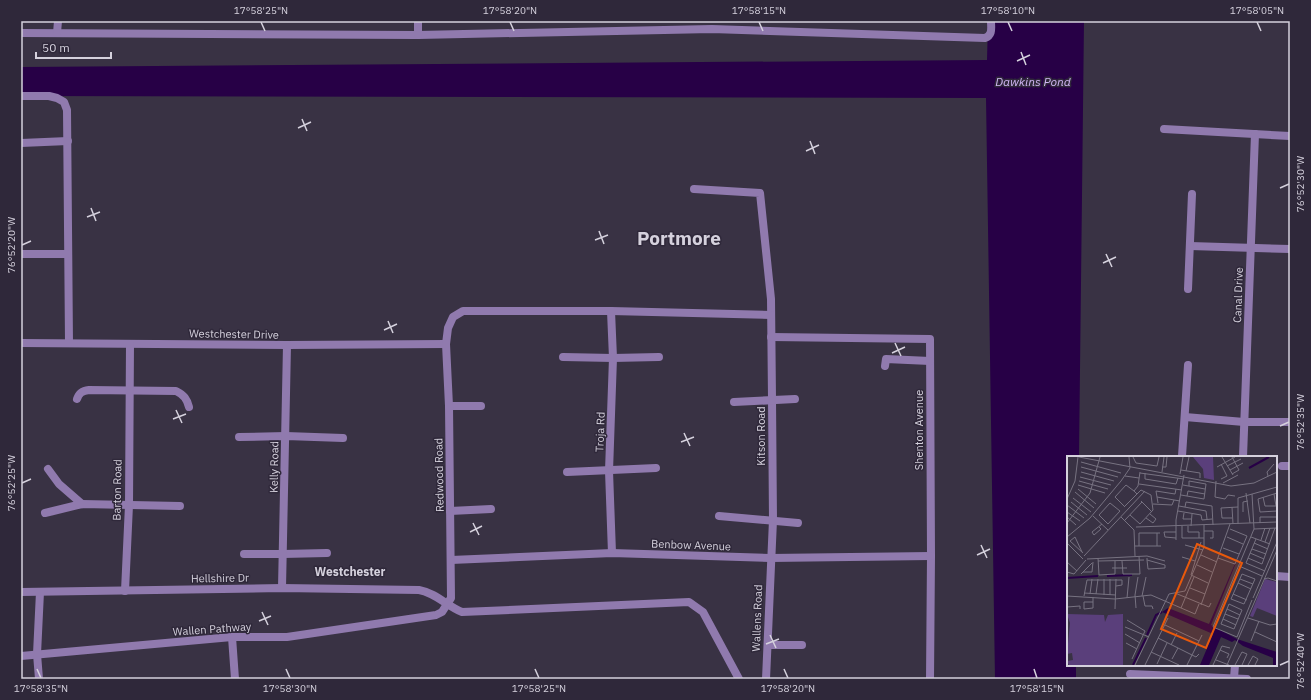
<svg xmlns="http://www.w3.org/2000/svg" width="1311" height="700" font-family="'IBM Plex Sans',sans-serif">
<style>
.water{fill:#270046}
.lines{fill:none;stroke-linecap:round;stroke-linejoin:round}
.minor{stroke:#907aae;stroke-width:8}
.tertiary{stroke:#907aae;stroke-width:8}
.ticks{fill:none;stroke:#d5d1dd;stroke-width:1.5}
.labels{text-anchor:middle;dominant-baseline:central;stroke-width:3;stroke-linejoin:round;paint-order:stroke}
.street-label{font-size:11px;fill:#d5d1dd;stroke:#2f283a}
.water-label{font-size:12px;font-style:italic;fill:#d0b6f4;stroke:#2f283a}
.neighbourhood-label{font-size:12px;font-weight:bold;fill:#d5d1dd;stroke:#2f283a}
.town-label{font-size:19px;font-weight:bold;fill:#d5d1dd;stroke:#2f283a}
.inset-river{fill:none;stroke:#270046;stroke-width:2}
.inset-road{fill:none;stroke:#777281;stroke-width:1}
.view{fill:#e8590c;fill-opacity:0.15;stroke:#e8590c;stroke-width:2}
.inset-edge{fill:none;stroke:#d5d1dd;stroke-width:2}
.neatline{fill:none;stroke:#d5d1dd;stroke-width:1.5}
.ticks-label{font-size:10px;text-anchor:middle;fill:#d5d1dd}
</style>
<rect width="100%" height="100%" fill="#393244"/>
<polygon class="water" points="988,21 1084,21 1079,457 1068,457 1068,665 1076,665 1076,679 995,679 986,98 21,96 21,67 987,60"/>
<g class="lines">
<g class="minor">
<path d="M21,33L418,35L712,29L985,38C993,35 991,28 991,21"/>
<polyline points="57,33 58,21"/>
<polyline points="418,35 418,21"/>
<polyline points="21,96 49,96 57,98 64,102 67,110 69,343"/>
<polyline points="1164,129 1290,136"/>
<polyline points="21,143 68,141"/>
<polyline points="694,189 760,193 771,299 772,399 773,520 766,679"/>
<polyline points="1190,246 1290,249"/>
<polyline points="21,254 67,254"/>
<polyline points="1188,289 1192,194"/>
<polyline points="611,311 613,358 609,471 612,553"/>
<polyline points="771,337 930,339 931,556 930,679"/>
<polyline points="21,343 287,345 446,344"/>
<polyline points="563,357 613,358 659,357"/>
<polyline points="885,366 886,359 930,361"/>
<path d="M77,399C79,393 82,391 89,390L176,391C184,395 187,399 189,407"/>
<polyline points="734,402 795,399"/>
<polyline points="449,406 481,406"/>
<polyline points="1185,417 1244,422 1290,422"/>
<polyline points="239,437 286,436 343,438"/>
<polyline points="1182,456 1188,365"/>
<polyline points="1243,457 1255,134"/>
<polyline points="1282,466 1290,466"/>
<polyline points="48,469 59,484 82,504"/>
<polyline points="567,472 656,468"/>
<polyline points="450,511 491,509"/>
<polyline points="45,513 82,504 180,506"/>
<polyline points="719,516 798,523"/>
<polyline points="244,554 283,554 327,553"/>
<polyline points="451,560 612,553 770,558 931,556"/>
<polyline points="1276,576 1290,577"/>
<polyline points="282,588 287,345"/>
<polyline points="125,591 129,505 130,344"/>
<polyline points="232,637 235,679"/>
<polyline points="768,645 802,645"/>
<polyline points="21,656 232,637 287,637 436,615 442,612 451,598 449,406 446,344 448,328 453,317 463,311 611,311 771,315"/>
<polyline points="1130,674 1247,679"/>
<polyline points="1234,678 1235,665"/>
<polyline points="39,679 37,654 40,592"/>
</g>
<path class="tertiary" d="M21,592L282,588L419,590C436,593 447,606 462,612L689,602L703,612L739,679"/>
</g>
<path class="ticks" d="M261,22L265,31M510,22L514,31M759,22L763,31M1008,22L1012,31M1257,22L1261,31M1021,52L1026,65M1017,61L1030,55M302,119L307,131M298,128L311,122M810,141L815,154M806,151L819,145M1280,188L1289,184M91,208L96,221M87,217L100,212M599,231L604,244M595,240L608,235M22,245L31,241M1106,254L1112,267M1103,263L1116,257M388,321L393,333M384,330L397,324M895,343L901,356M892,353L905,347M176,410L182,423M173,419L186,414M1280,426L1289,422M684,433L690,446M681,442L694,437M22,483L31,479M473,523L479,535M470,532L482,526M981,545L987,558M977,555L990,549M262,612L268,625M259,621L271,616M770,635L776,648M766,644L779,639M1280,665L1289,661M37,669L41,678M286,669L290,678M535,669L539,678M784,669L788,678M1034,669L1037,678"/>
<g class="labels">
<g class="street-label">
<text transform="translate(1238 295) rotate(-88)">Canal Drive</text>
<text transform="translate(234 334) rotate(1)">Westchester Drive</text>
<text transform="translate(919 430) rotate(-90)">Shenton Avenue</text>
<text transform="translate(600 432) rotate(-88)">Troja Rd</text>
<text transform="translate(761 436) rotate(-90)">Kitson Road</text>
<text transform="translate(274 467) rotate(-89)">Kelly Road</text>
<text transform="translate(439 475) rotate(-91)">Redwood Road</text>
<text transform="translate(117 490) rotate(-89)">Barton Road</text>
<text transform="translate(691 545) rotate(2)">Benbow Avenue</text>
<text transform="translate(220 578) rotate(-1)">Hellshire Dr</text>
<text transform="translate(757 618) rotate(-88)">Wallens Road</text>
<text transform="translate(212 629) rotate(-4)">Wallen Pathway</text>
</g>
<g class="water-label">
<text x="1033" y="81">Dawkins Pond</text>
</g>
<g class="neighbourhood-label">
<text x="350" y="571">Westchester</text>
</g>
<g class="town-label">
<text x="679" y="238">Portmore</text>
</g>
</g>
<g transform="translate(1067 456)">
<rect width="210" height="210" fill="#393244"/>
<path d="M126,1H146L147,24L137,22L136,13ZM198,123L210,126V160L190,152L186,161L183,160ZM0,158L37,159L38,166L41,159L56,158V209H2L0,205L6,204L5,197L0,198L3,167Z" fill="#5a3f7b"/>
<path d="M179,82L144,169L170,183L210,196V209H206V202L176,190L168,184L165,186L154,181L142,209H133L146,178L95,156L101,152L142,168Z" fill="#270046"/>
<path class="inset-river" d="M182,12L202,1M40,120L65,119M0,122L31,120M80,179L89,159L95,156M66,209L79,182"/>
<path class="inset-road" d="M12,1L164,30L187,27L210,16M66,1L69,7L90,10L92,1M155,1L166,19M165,1L172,14L165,18M14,6L54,17M160,10L174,3M14,11L51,21M95,11H99L100,1M150,11L168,1M114,14L133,17V22M163,14L176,7M119,15L122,1M14,16L47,25M95,16L97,1M73,17L117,23M78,17V23L109,28L111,22M113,18L116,1M58,20L72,22M201,20L200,16L207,8M13,21L44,29M154,23L160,20L154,8M12,25L41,33M149,25L148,41L158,43L161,39L168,40M156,27L171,19M72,28L115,34M11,29L38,37M116,29L138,33M11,33L29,48M8,36L27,52M179,37L183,67M210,37L191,43L193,56L210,55M70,38L67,35L71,30L73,16M185,38L187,73L146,171L170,181L185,144M207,38L209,50M114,39L137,43L139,28L122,25V30M120,40L121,35L138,38M90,41L113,45M196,41L198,50H210M6,42L24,56M0,43L8,25L11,1M74,45L85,56M4,46L20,59M43,47L53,55L41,68L32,59ZM91,47L89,35L108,38L109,33M86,48L105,49L107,44M0,49L17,62M58,50L74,34L84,39L86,54L73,68L63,59M112,50L139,55L140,63M58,51L48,41L59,29L67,35M118,51L119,46L145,50L146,69M165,51L166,68M111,55L134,59L135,64L145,63M0,56L13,65M176,56V46L181,45M117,57L116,63H124M26,60L41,74M0,61L9,69M54,61L67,74M79,62L86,67L89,63L83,58M165,62H155L154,52L171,51M58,64L75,46M0,67L23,37L33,1M193,67V61H210M171,68V42L210,31M115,70V82H137M121,70V76H132V82M124,70L125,58M32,71L34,73L27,79L25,76L35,68M69,71L210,66M187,73L210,72M67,74L68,100M137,75H146V82H143M0,81L23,62L54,25L63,12L62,1M160,81L176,88M184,81L203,88M109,82L98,81L97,76H109M189,83L179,107L198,115M109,84V64L117,19M194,84L198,72M134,86L124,119L141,127M198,86L203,72M0,87L16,103M187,87L201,93M118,89L136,94M68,90H94M72,90V77H93M90,90V77M156,92L172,98M185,93L199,98M15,96L8,81L3,85L16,97M183,97L197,103M134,99L150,106M17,100L78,35M115,101L128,105M31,102L32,119L48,118V105M80,102V104L81,113L98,112V109L80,104M151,102L168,108L180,80L163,73M181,102L195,108L208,72M20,103L80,100L98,105M31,105L77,104M55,105L56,118H73L72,100M0,106L10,115M130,109L145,116M172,110L195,120M45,112H60M0,116L7,118L19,104M16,116H25L26,106M14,118L25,107M175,118L188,123L177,148L164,143ZM37,123V139M43,123V139M173,123L186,128M197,123L201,122L210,125M171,127L184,133M123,132L138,138M17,137L49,139M108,137L142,151L144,147M23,138L25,123M29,138L31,123M166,138L180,144M0,140L48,143L84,139L128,158L132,148M17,140L20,124H55V129L49,130M75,140L79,121M76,140L78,150H85L86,153M26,141V152L17,153V146H26M60,142L62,121M186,142L210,86M162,148L175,154L167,173L154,168ZM134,149L163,68M0,151L13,150V153M69,152L68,139L71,121M114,152L127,121M48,153L49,123M160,153L173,159M158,158L171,163M181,162L203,169L210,168M156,163L169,169M60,164L78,175L65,203M98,169L132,185M58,171L82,181M188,176L210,186M58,178L73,187M91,182L129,201L132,198M184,185L192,165M59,187L70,193M104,189L110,177M153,194L162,198L160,202M84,196L112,209M105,203L111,192M149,204L162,209M90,208L100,187M68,209L102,138L118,135L137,91V69M78,209L101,162M120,209L135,179M146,209L155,190L163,192M160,209L210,94M168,209L175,196L180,198L175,209M181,209L186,200L191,203L188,209"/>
<path class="view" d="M130,88L175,107L139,192L94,173Z"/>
<rect width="210" height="210" class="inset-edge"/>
</g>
<rect width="1311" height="700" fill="none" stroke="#2f283a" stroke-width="44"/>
<path d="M36 52v6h75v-6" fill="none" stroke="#d5d1dd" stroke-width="2"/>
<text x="42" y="52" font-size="12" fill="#d5d1dd" stroke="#2f283a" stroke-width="3" paint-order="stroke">50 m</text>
<rect x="22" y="22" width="1267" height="656" class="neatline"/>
<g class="ticks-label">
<text x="261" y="14">17°58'25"N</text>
<text x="510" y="14">17°58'20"N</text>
<text x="759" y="14">17°58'15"N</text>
<text x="1008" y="14">17°58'10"N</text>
<text x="1257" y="14">17°58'05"N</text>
<text transform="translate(1300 184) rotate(-90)" y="4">76°52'30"W</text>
<text transform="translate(11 245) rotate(-90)" y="4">76°52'20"W</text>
<text transform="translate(1300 422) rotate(-90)" y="4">76°52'35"W</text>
<text transform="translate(11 483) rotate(-90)" y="4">76°52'25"W</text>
<text transform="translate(1300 661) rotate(-90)" y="4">76°52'40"W</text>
<text x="41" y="692">17°58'35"N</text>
<text x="290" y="692">17°58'30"N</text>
<text x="539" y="692">17°58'25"N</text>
<text x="788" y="692">17°58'20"N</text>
<text x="1037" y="692">17°58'15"N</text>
</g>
</svg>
